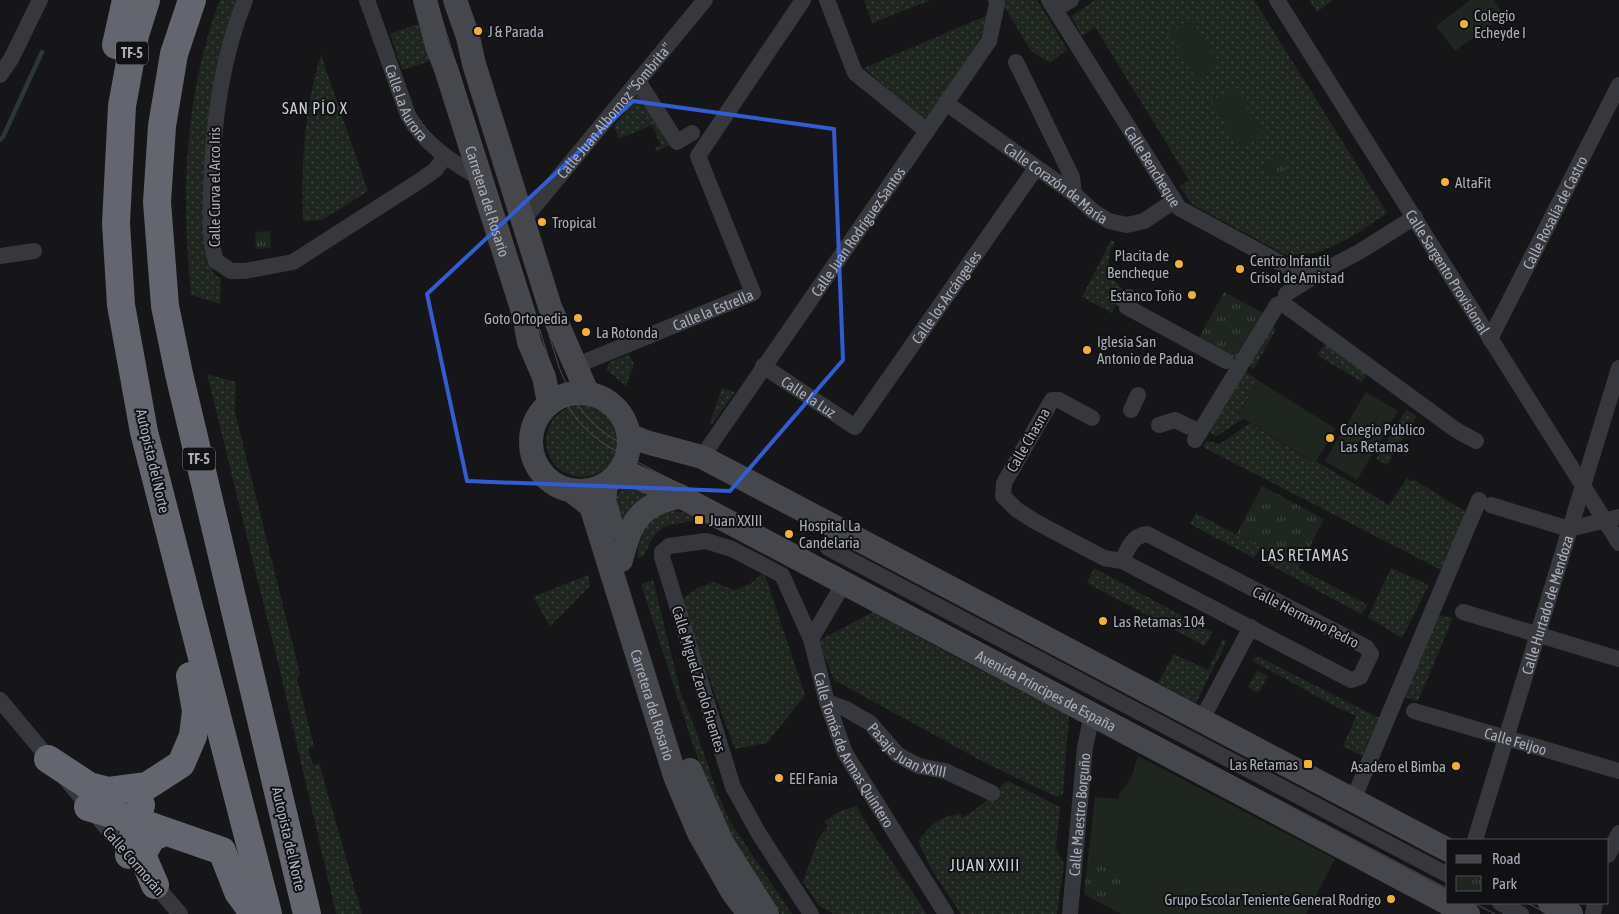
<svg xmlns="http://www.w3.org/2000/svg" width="1619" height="914" font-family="'Asap Condensed',sans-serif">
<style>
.grass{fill:url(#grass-dots)}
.park{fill:url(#park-tufts)}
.pitch{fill:#1e261f}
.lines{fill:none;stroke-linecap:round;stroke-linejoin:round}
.stream{stroke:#2c353c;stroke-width:4.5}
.street{stroke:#37383d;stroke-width:16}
.secondary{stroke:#45474d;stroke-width:24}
.highway{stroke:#63666e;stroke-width:28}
.tram{stroke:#4a4c52;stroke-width:1}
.marked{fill:none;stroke:#325cd3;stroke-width:4;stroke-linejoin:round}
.poi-dot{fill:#f2b134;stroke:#111113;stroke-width:2}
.labels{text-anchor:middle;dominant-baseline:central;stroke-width:4;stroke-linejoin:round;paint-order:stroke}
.shield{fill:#111113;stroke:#7b7e86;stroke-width:1}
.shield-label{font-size:14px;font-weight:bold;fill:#a8adb8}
.poi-label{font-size:15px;fill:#a8adb8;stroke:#111113;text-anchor:start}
.street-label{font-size:15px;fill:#a8adb8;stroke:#111113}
.neighbourhood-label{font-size:16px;letter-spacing:1px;fill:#c9ccd4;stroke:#111113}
</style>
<defs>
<pattern id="grass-dots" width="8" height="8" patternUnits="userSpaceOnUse" patternTransform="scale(1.25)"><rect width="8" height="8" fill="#1e261f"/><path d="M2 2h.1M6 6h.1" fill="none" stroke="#3c433d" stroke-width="1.8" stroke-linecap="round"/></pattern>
<pattern id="park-tufts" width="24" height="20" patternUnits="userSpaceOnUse" patternTransform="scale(1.25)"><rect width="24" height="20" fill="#1e261f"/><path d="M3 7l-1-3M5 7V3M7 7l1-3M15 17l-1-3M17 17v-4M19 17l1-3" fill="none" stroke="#3c433d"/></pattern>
</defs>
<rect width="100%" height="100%" fill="#161618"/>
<g class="grass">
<path d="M220,0H239L206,254L213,273L221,279L220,304L191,295C181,194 184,96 220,0Z"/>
<polygon points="864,0 931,0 872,23"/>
<polygon points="1003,0 1037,0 1067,49 1050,63 1031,51 1001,1"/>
<polygon points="1095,0 1254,0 1387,213 1359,232 1338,244 1317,253 1286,255 1193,205 1179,186 1189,180 1095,27 1082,36 1071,16"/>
<polygon points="1309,0 1333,0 1317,12"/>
<polygon points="988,15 978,44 927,118 921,117 864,68"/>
<polygon points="418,24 430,61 402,70 390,34"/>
<path d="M321,55L368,191L322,220L303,221C301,165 304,109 321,55Z"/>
<polygon points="638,95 672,144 656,152 655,148 661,146 652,125 619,139 614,126"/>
<path d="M1111,240L1115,242C1102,264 1110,278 1127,294L1120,296L1112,313L1082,297Z"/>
<polygon points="1271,326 1276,329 1254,369 1248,365"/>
<polygon points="1325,344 1367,374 1362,382 1317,355"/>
<polygon points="629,354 634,364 626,386 607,370 609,362"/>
<polygon points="1244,371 1259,381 1238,414 1244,418 1217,436 1207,431"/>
<polygon points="207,374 236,382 235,412 300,674 297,678 314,746 308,748 313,765 319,763 362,914 336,914 280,671"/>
<polygon points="722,388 735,392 713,423 709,425"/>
<circle cx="582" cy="441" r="36"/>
<polygon points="1406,410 1417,416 1387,465 1376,459"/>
<polygon points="1250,423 1314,463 1316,461 1389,505 1407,478 1412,482 1413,479 1466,512 1443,571 1203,447 1207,441 1220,444"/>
<polygon points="631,484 652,491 623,536 614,499 623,487"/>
<path d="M674,511L686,513L695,516L694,521C663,525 657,526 644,556L638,558C636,544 645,522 658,516C663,513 669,512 674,511Z"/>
<polygon points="1196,513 1261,548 1254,558 1190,524"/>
<polygon points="1269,552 1368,605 1361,614 1263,561"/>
<polygon points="1094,568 1212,632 1205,646 1087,583"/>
<polygon points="1391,568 1429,585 1402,638 1368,617"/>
<polygon points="764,572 805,695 767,743 735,749 703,662 683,598 698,588 714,582 734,590 750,584"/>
<polygon points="588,575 590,586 550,626 533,597"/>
<polygon points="653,580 681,694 695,728 718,794 729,820 792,914 781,914 746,863 727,829 713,798 692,742 641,584"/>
<polygon points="873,612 955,657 1069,715 1063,794 1057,797 989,765 834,680 818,641"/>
<polygon points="1438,615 1453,618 1418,701 1405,697"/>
<polygon points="1223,639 1227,641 1196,703 1158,683 1174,654 1208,670"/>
<polygon points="1259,657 1379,718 1362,756 1343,746 1356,716 1340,709 1251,660"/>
<polygon points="1257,671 1268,676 1258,693 1248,687"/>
<path d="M1008,781L1060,807L1056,848L1064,864L1057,914H961L931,869L918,841C933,823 936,818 960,814L962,818C974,811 984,803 994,794C1000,790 1001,783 1008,781Z"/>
<polygon points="856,806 872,832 927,914 835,914 819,906 803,882 818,839 828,826 824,822 838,812"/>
</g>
<g class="park">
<circle cx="1274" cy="167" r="11"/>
<polygon points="270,231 271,248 256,249 255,232"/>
<polygon points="1224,292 1263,313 1238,360 1198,339"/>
<polygon points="1262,486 1324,519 1299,568 1236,535"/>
<polygon points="1088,857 1124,876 1108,907 1084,894"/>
</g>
<g class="pitch">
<polygon points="1470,0 1494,0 1504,15 1455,51 1436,26"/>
<polygon points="1191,19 1220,64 1197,80 1169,33"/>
<polygon points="1235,88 1264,134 1240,149 1212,102"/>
<polygon points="1259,381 1336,429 1315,463 1238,415"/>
<polygon points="1366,392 1398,411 1357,480 1325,461"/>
<path d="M1138,756L1335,859L1306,914H1121L1108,907L1124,876L1088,857L1095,797L1118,799C1119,790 1126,787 1130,779C1134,772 1135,763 1138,756Z"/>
</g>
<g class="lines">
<polyline class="stream" points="0,140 3,137 42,52"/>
<g class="street">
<path d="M245,0C220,62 212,130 211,196C211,220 209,239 216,261L231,271H245L293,262L421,180L435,170L445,157"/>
<path id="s1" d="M367,0L408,115C424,144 453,163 481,179"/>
<polyline points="827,0 855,73 927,131"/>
<path id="s2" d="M1049,0L1179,208L1297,272L1319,273"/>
<path id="s3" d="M1277,0L1619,543"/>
<polyline points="1055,9 1071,0"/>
<polyline points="1016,62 1072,177 1074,194"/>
<polyline points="0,75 11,59 40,0"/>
<polyline points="638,81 677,142 692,133"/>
<path id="s4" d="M946,103L1074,194L1094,212L1109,221L1127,225L1144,221L1174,201"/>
<path id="s5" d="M524,219L705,0"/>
<polyline points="0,256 34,251"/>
<polyline points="1286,294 1319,273 1359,252 1415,217"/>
<polyline points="1122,299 1129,297 1127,307 1226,361"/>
<path id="s6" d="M1490,339L1619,85"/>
<path id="s7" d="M575,366L753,293L698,156L803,0"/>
<path id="s8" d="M763,366L855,427L1036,168"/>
<polyline points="1131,410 1138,395"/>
<path d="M1092,418L1059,400H1052L1004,483L1003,496L1017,510L1036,522L1104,558L1122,561L1351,680L1360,677L1371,654L1366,647L1147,534C1132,536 1128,548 1122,561"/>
<polyline points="1159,425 1175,420 1200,432"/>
<polyline points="1195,440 1277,305 1282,303 1456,430 1476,441"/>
<path id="s9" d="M702,457L989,41L997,4L996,0"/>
<polyline points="1491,505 1569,529 1619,517"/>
<polyline points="828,548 1448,875"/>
<polyline points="1463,612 1619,659"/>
<polyline points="811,639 844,583"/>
<polyline points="0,700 131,857"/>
<path id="s10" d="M827,702L846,709L870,723L897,754L907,760L919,766L945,771L992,793"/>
<path id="s11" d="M1414,711L1619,771"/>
<polyline points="1201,721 1251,627"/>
<polyline points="1353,800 1479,500"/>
<path id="s12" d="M1475,840L1619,368"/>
<polyline points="1608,855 1619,833"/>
<polyline points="149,878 180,914"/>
<polyline points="1500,903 1521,914"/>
<path id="s13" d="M811,914L759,834L733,787L662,557V552L669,546L706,541L732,549L782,575L811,639L827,702L845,753L946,914"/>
<path id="s14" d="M1070,914L1085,747L1092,715"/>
<polyline points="1593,914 1595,903"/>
</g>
<g class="secondary">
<path id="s15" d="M425,0L437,46L446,69L524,315L529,342L544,377L549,403"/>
<polyline points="455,0 468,37 474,64 550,307 587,392"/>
<circle cx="580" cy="442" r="49"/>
<polyline points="629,435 646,442 702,457 1448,850"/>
<path id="s16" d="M621,470L680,496L1468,914"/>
<polyline points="606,485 604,500 612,527"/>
<path id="s17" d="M573,492L591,506L675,776L699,833L732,891L749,914"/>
<path d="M621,560C627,538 632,516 654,505C662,501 671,499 680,496"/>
<polyline points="690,770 722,843 767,914"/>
<polyline points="1550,903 1571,914"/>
</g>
<g class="highway">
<polyline points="146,0 135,35 122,106 116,223 121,305 144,432 268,914"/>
<polyline points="192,0 174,54 162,126 157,202 165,306 179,374 307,914"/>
<polyline points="116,45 126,0"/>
<polyline points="48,759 89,786 109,791 147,786 181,764 193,736 196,711 190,676"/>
<polyline points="88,807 136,821 222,851 238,892 251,910 252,914"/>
<polyline points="129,855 141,805"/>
<polyline points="155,885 142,855 152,837 158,835"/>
</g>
<g class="tram">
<path d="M436,0L558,388C569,413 585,432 609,447L1448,889"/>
<path d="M445,0L559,367C578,417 604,442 656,456C677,461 696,465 715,474L1448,861"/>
<polyline points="1474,903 1495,914"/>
<polyline points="1527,903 1549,914"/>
</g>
</g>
<path class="marked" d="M633,101L834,129L843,360L730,491L467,481L427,294Z"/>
<g class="poi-dot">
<circle cx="1464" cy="24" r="5"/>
<circle cx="478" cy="31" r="5"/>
<circle cx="1445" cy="182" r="5"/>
<circle cx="542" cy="222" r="5"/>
<circle cx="1179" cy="264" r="5"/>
<circle cx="1240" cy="269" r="5"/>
<circle cx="1192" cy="295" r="5"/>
<circle cx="578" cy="318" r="5"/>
<circle cx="586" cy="332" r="5"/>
<circle cx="1087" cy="350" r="5"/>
<circle cx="1330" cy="438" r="5"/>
<rect x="694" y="515" width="10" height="10" rx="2.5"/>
<circle cx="789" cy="534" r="5"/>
<circle cx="1103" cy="621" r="5"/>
<rect x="1303" y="759" width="10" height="10" rx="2.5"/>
<circle cx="1456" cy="766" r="5"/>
<circle cx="779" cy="778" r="5"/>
<circle cx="1391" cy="899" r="5"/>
</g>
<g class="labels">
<g class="shield">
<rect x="116" y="41.5" width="32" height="23" rx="4"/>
<rect x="183" y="447.5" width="32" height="23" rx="4"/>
</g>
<g class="shield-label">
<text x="132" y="53">TF-5</text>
<text x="199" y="459">TF-5</text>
</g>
<g class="poi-label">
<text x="1474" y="15">Colegio<tspan x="1474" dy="17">Echeyde I</tspan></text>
<text x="488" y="31">J &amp; Parada</text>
<text x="1455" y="182">AltaFit</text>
<text x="552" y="222">Tropical</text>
<text x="1169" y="255" text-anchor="end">Placita de<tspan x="1169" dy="17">Bencheque</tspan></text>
<text x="1250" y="260">Centro Infantil<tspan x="1250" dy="17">Crisol de Amistad</tspan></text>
<text x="1182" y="295" text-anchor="end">Estanco Toño</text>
<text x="568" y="318" text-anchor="end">Goto Ortopedia</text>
<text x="596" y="332">La Rotonda</text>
<text x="1097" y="341">Iglesia San<tspan x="1097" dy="17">Antonio de Padua</tspan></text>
<text x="1340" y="429">Colegio Público<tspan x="1340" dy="17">Las Retamas</tspan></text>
<text x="709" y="520">Juan XXIII</text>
<text x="799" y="525">Hospital La<tspan x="799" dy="17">Candelaria</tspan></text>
<text x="1113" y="621">Las Retamas 104</text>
<text x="1298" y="764" text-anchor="end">Las Retamas</text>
<text x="1446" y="766" text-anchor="end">Asadero el Bimba</text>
<text x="789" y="778">EEI Fania</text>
<text x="1381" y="899" text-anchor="end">Grupo Escolar Teniente General Rodrigo</text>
</g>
<g class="street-label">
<text stroke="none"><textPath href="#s1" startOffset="110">Calle La Aurora</textPath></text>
<text stroke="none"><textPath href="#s5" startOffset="141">Calle Juan Albornoz "Sombrita"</textPath></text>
<text stroke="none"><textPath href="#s2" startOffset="196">Calle Bencheque</textPath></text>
<text stroke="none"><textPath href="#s4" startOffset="136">Calle Corazón de María</textPath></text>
<text transform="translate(214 187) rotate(-90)">Calle Curva el Arco Iris</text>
<text stroke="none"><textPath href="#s15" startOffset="211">Carretera del Rosario</textPath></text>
<text stroke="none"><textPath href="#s6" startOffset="142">Calle Rosalía de Castro</textPath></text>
<text stroke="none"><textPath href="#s9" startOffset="274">Calle Juan Rodríguez Santos</textPath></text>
<text stroke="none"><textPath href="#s3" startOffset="321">Calle Sargento Provisional</textPath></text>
<text stroke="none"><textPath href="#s8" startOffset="269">Calle los Arcángeles</textPath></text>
<text stroke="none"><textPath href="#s7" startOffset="149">Calle la Estrella</textPath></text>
<text stroke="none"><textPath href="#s8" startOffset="55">Calle la Luz</textPath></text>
<text transform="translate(1028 440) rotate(-60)">Calle Chasna</text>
<text transform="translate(153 461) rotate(77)">Autopista del Norte</text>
<text stroke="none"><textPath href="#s12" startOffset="246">Calle Hurtado de Mendoza</textPath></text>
<text transform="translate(1306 617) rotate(27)">Calle Hermano Pedro</text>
<text transform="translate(699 679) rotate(73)">Calle Miguel Zerolo Fuentes</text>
<text stroke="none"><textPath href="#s16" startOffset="479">Avenida Príncipes de España</textPath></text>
<text stroke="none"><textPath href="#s17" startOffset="231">Carretera del Rosario</textPath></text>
<text stroke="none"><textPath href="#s11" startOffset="106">Calle Feijoo</textPath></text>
<text stroke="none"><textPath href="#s13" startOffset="715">Calle Tomás de Armas Quintero</textPath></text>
<text stroke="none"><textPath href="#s10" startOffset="96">Pasaje Juan XXIII</textPath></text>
<text stroke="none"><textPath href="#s14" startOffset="100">Calle Maestro Borguño</textPath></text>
<text transform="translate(289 839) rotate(77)">Autopista del Norte</text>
<text transform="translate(134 861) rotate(49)">Calle Cormorán</text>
</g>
<g class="neighbourhood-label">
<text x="315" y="108">SAN PÍO X</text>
<text x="1305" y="555">LAS RETAMAS</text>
<text x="985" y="865">JUAN XXIII</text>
</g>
</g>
<rect x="1446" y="839" width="162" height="65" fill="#111113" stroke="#4d4f55"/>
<rect x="1456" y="855" width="25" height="8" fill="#45474d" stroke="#4d4f55"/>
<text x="1492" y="864" font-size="15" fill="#a8adb8">Road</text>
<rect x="1456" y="876" width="25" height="15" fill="url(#park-tufts)" stroke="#4d4f55"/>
<text x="1492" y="889" font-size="15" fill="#a8adb8">Park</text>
</svg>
